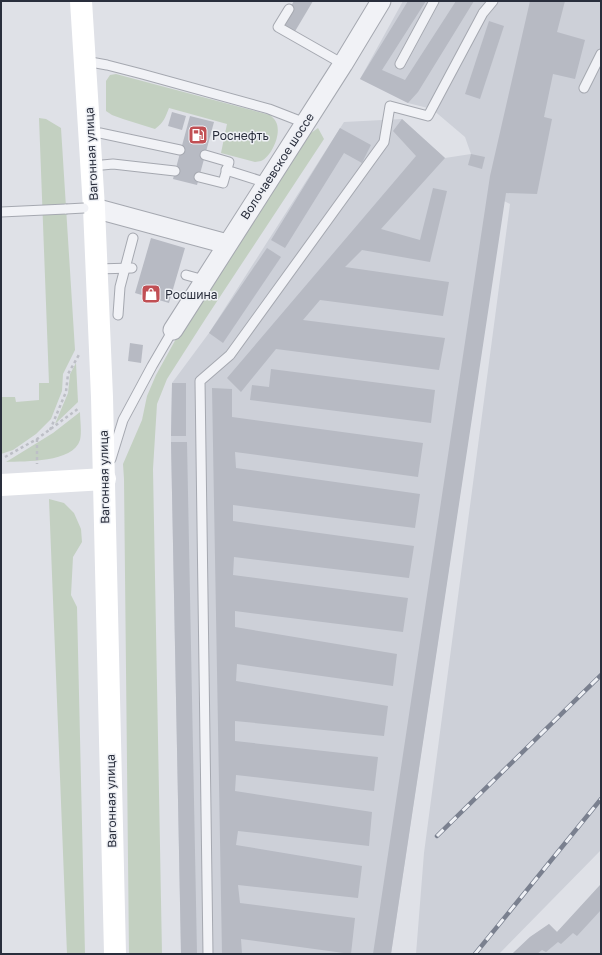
<svg xmlns="http://www.w3.org/2000/svg" width="602" height="955" font-family="'Golos Text',sans-serif">
<style>
.built{fill:#cdd0d8}
.green{fill:#c3d0c1}
.building{fill:#b7bac3}
.lines{fill:none;stroke-linecap:round;stroke-linejoin:round}
.lane-casing{stroke:#a5a8b0;stroke-width:11}
.street-casing{stroke:#a5a8b0;stroke-width:21}
.path{stroke:#bdbfc6;stroke-width:2.5;stroke-dasharray:3 3;stroke-linecap:butt}
.lane{stroke:#f1f2f6;stroke-width:9}
.street{stroke:#f1f2f6;stroke-width:19}
.secondary{stroke:#fff;stroke-width:22}
.rail-casing{stroke:#7a808f;stroke-width:4.5}
.rail{stroke:#eef0f5;stroke-width:3;stroke-dasharray:9;stroke-linecap:butt}
.lane-bridge-casing{stroke:#a5a8b0;stroke-width:11;stroke-linecap:butt}
.lane-bridge{stroke:#f1f2f6;stroke-width:9}
.labels{text-anchor:middle;dominant-baseline:central;stroke-width:3;stroke-linejoin:round;paint-order:stroke}
.poi-label{font-size:12px;fill:#292e3c;stroke:#eef0f5;text-anchor:start}
.street-label{font-size:12px;fill:#292e3c;stroke:#eef0f5}
</style>
<rect width="100%" height="100%" fill="#dfe1e7"/>
<g class="built">
<polygon points="403,1 601,1 601,850 499,954 416,954 424,853 510,204 504,201 391,954 181,954 171,442 172,383 209,333 344,122 402,119 445,158 471,154 465,137 432,109 408,103 360,79"/>
<polygon points="601,884 601,954 512,954 530,937 549,924 557,932"/>
</g>
<g class="green">
<path d="M116,74L270,115C272,117 275,119 276,122C282,133 272,156 261,161C259,161 257,162 255,162L221,153L227,124L169,108C165,118 164,122 155,129L123,119L112,115L106,111V81L110,75Z"/>
<polygon points="39,118 46,119 61,128 75,350 63,374 62,391 51,419 36,434 13,450 1,454 1,397 15,397 16,402 39,400 39,383 49,383"/>
<polygon points="318,128 324,139 206,318 167,379 157,404 153,469 162,954 129,954 124,479 123,464 142,420 147,396 156,375 182,328 311,133"/>
<polygon points="76,363 78,402 55,424 68,393 70,374"/>
<path d="M80,412C80,419 82,433 80,440C73,463 25,461 6,462L53,433Z"/>
<polygon points="49,499 64,503 74,513 81,529 82,542 73,557 71,595 77,607 85,954 67,954"/>
</g>
<g class="building">
<polygon points="294,1 313,1 294,33 280,24"/>
<polygon points="408,1 426,1 382,70 405,80 456,1 474,1 418,92 408,103 360,79"/>
<polygon points="530,1 565,1 557,32 585,40 575,79 553,74 544,117 552,119 537,194 506,193 391,954 373,954 490,176"/>
<polygon points="489,21 504,26 480,99 465,94"/>
<polygon points="172,112 186,116 182,130 168,126"/>
<polygon points="190,116 214,122 197,185 173,179"/>
<polygon points="402,119 445,158 381,229 420,240 433,188 447,191 430,262 362,250 345,267 449,282 443,316 320,300 303,320 445,338 439,370 276,349 241,392 227,378 416,156 393,131"/>
<polygon points="340,128 371,145 362,163 344,153 285,248 271,240"/>
<polygon points="471,154 485,157 482,169 468,165"/>
<polygon points="151,238 185,248 169,303 135,293"/>
<polygon points="267,248 281,257 223,343 209,333"/>
<polygon points="130,343 143,345 141,363 128,361"/>
<polygon points="271,369 435,390 431,423 250,400 252,385 269,387"/>
<polygon points="172,383 186,383 186,436 171,436"/>
<polygon points="212,388 232,389 232,417 423,443 418,477 235,452 236,468 420,494 415,528 233,505 233,521 414,546 409,578 234,557 233,575 408,598 403,632 235,611 235,627 397,654 393,686 237,664 236,681 388,706 384,736 235,721 235,741 378,757 374,791 236,775 235,791 372,812 369,846 238,831 236,845 362,866 358,898 238,885 240,903 355,918 351,954 241,939 242,954 222,954"/>
<polygon points="171,442 187,442 197,954 181,954"/>
<polygon points="601,884 601,910 577,936 573,933 561,944 558,942 546,952 542,950 537,954 512,954 530,937 549,924 557,932"/>
</g>
<g class="lines">
<defs>
<g id="lane">
<polyline points="289,9 278,27 343,64"/>
<polyline points="85,61 107,65 142,74 269,109 305,123"/>
<polyline points="400,64 434,1"/>
<polyline points="584,88 601,54"/>
<polyline points="90,133 100,133 180,150"/>
<polyline points="92,166 113,164 175,171"/>
<polyline points="226,170 267,183"/>
<polyline points="199,177 223,183 229,162 205,155"/>
<polyline points="1,212 66,209"/>
<polyline points="97,269 132,268"/>
<polyline points="186,275 204,280"/>
<polyline points="118,315 120,287 133,238"/>
<polyline points="111,459 123,420 152,366 173,330"/>
<polyline points="208,954 200,381 230,355 384,142 390,106 428,116 483,13 493,1"/>
</g>
<g id="street">
<polyline points="94,208 227,244"/>
<polyline points="173,330 343,64 381,1"/>
</g>
</defs>
<use href="#lane" class="lane-casing"/>
<use href="#street" class="street-casing"/>
<g class="path">
<polyline points="50,430 66,392 68,374 80,353"/>
<polyline points="37,439 37,464"/>
<polyline points="5,457 37,439 79,408"/>
</g>
<use href="#lane" class="lane"/>
<use href="#street" class="street"/>
<g class="secondary">
<polyline points="81,1 94,208 102,397 115,954"/>
<polyline points="1,485 105,479"/>
</g>
<defs>
<g id="rail">
<polyline points="437,836 601,675"/>
<polyline points="475,954 601,799"/>
</g>
</defs>
<use href="#rail" class="rail-casing"/>
<use href="#rail" class="rail"/>
<defs>
<polyline id="lane-bridge" points="66,209 84,208"/>
</defs>
<use href="#lane-bridge" class="lane-bridge-casing"/>
<use href="#lane-bridge" class="lane-bridge"/>
</g>
<defs>
<symbol id="fuel-square" viewBox="-11 -11 22 22"><rect x="-9" y="-9" width="18" height="18" rx="4" fill="#c14f54" stroke="#eef0f5"/><path d="M-5.5-6h7V0h2V4h1.3V-2.5L3-4.5l.8-.8L6-3V5H2.5V1h-1V6h-7ZM-4.2-4.7v3.2H.2V-4.7Z" fill="#fff"/></symbol>
<symbol id="shop-square" viewBox="-11 -11 22 22"><rect x="-9" y="-9" width="18" height="18" rx="4" fill="#c14f54" stroke="#eef0f5"/><path d="M-5-2.5h2.3a2.7 3.5 0 0 1 5.4 0H5L5.5 6h-11ZM-1.5-2.5h3a1.5 2.3 0 0 0-3 0Z" fill="#fff"/></symbol>
</defs>
<g fill-rule="evenodd">
<use href="#fuel-square" x="187" y="124" width="22" height="22"/>
<use href="#shop-square" x="140" y="283" width="22" height="22"/>
</g>
<g class="labels">
<g class="poi-label">
<text x="212" y="135">Роснефть</text>
<text x="165" y="294">Росшина</text>
</g>
<g class="street-label">
<text transform="translate(91 154) rotate(-93)">Вагонная улица</text>
<text transform="translate(277 166) rotate(-57)">Волочаевское шоссе</text>
<text transform="translate(104 477) rotate(-91)">Вагонная улица</text>
<text transform="translate(111 801) rotate(-91)">Вагонная улица</text>
</g>
</g>
<rect width="602" height="955" fill="none" stroke="#292e3c" stroke-width="4"/>
</svg>
